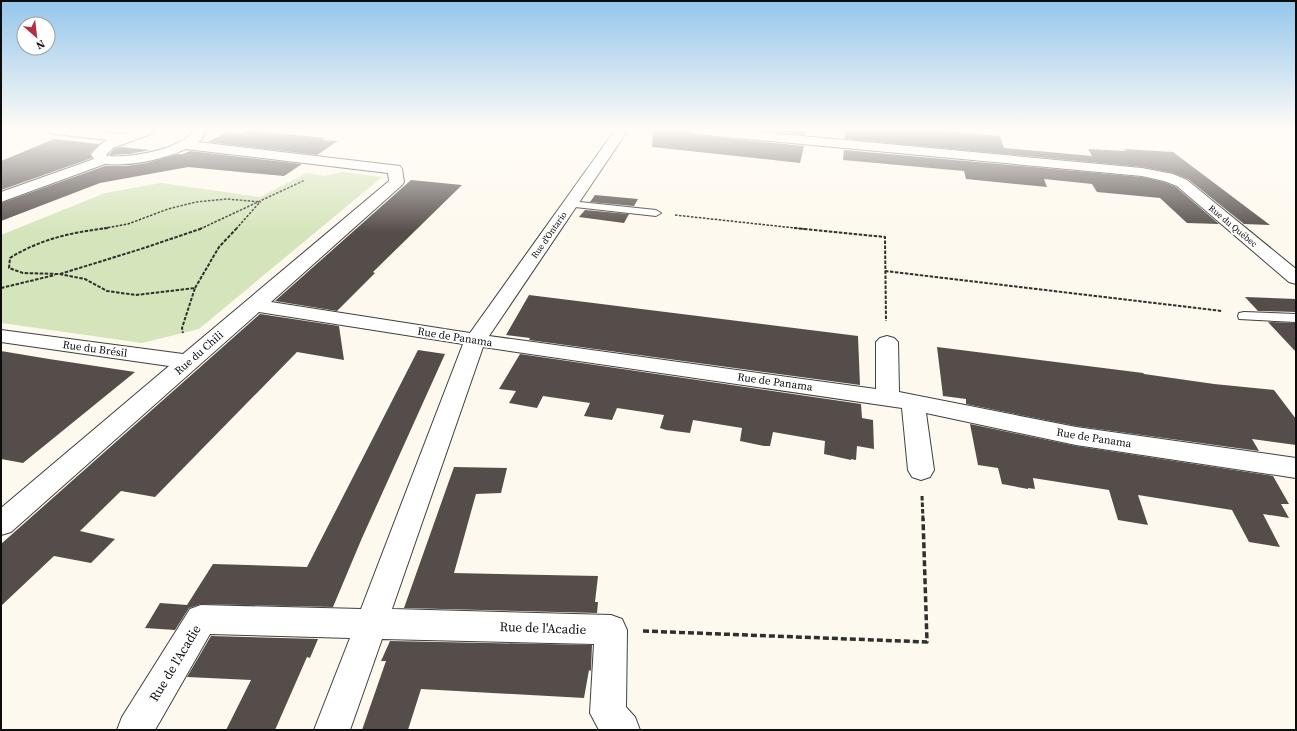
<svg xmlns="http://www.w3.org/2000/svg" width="1297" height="731" font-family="'Source Serif 4',serif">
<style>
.green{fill:#d5e5bb}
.building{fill:#554d4a}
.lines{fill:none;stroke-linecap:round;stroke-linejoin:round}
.service-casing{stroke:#404040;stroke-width:2}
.minor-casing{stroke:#404040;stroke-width:2}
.path-far3{stroke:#2f2f2f;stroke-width:1.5;stroke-dasharray:2.5 1.5;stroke-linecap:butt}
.path-far2{stroke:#2f2f2f;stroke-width:2;stroke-dasharray:3.5 1.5;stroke-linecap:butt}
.path-far1{stroke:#2f2f2f;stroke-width:3;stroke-dasharray:4.5 2;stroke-linecap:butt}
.path{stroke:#2f2f2f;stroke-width:3.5;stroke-dasharray:6 3;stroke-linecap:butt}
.service{fill:#fff;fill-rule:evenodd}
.minor{fill:#fff;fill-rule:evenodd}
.labels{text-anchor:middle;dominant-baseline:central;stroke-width:4;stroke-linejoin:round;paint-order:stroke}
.far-street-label{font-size:9px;fill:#0d0d0d;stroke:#fff}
.street-label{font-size:11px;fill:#0d0d0d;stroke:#fff}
.near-street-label{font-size:13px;fill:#0d0d0d;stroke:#fff}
</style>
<rect width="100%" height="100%" fill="#fef9ee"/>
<polygon class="green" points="343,172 382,177 199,329 142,343 1,323 1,235 105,193 161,183 260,197 307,173 324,176"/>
<g class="building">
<polygon points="249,130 325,138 322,140 338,141 317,155 208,142 227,132 243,133"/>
<polygon points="653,130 688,130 690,134 695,135 804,146 800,163 736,156 652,147"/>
<polygon points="755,130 807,130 806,135"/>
<polygon points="845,130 937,130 1000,136 1004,148 1092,156 1088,149 1126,151 1124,149 1173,152 1270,225 1244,224 1188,179 1173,173 1142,167 845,139"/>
<polygon points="54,139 99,144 90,154 92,158 1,190 1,161"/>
<polygon points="120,147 151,150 129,154 109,155 114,149"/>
<polygon points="844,150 1142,177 1164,182 1176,187 1219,224 1187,223 1160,198 1097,192 1092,184 1044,179 1047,187 966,179 964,171 843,160"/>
<polygon points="190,151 302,164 284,176 188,167 100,183 1,221 1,203 105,166 126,166 147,163 178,154 183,154"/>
<polygon points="411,180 462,185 373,272 375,273 337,311 275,301"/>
<polygon points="595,195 638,199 634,206 590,202"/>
<polygon points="585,210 629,214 624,223 579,217"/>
<polygon points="529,295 858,336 860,385 529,340 530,338 506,335"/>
<polygon points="1245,297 1296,299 1296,312 1258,311"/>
<polygon points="260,314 339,326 344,360 297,352 155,497 121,491 80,531 115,539 91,563 54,556 1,606 1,544"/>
<polygon points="1268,322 1296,323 1296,352"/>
<polygon points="937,347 1143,373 1144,374 1214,384 1274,390 1296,419 1296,445 1252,439 1259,451 1076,426 966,404 966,399 943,396"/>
<polygon points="418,350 445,354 362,538 333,607 201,604 189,608 175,630 145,628 160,603 187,605 213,564 307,567"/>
<polygon points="1,351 49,359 135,372 23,463 1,459"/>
<polygon points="520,354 861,404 862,418 873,420 874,449 857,446 856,460 851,459 851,460 824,454 825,441 773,432 770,446 764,446 740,441 742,428 693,420 690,433 666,430 660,428 664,415 617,408 612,420 584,416 590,403 543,396 537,408 509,403 516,391 499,389"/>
<polygon points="970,424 1076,446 1273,476 1289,504 1281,504 1289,518 1263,514 1280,547 1249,542 1232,510 1138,495 1148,525 1118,520 1109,490 1033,478 1035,489 1028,488 1028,489 1002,484 998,468 978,465"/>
<polygon points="454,467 507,468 501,493 476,494 454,573 598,576 595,602 598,602 597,613 404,608"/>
<polygon points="211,636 318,639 310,658 307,657 275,730 226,730 251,680 187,677"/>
<polygon points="390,641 592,645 591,671 589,670 584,698 421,689 408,730 362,730 386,661 381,661"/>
</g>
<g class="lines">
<defs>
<g id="service">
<polygon points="570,201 656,210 661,213 656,216 566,206 565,204"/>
<polygon points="1244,312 1296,314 1296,322 1239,319 1238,316 1239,313"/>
</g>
<g id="minor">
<path d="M49,130H89L124,134L136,130H154L153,133L113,148L106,155L108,156C130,158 181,150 194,130H207L202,139L198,142L400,166L402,169L404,182L402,185L271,302L470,333L615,130H628L489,336L876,389V342L880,338L887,336L894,338L898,342L899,392L1076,427L1296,458V478L1076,445L926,413L934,470L930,477L921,480L912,477L908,470L902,408L483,347L392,609L611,615L622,619L627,630L626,707L635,717L640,730H599L590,713L594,644L382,639L350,730H314L350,638L210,634L155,730H117L122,717L190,609L201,605L361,609L463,344L259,312L11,532L1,535V508L169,366L1,342V330L183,354L389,181L388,173L186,149C161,160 133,166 105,164L1,202V192L94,159L91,155C95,149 101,143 108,140L55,134L50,133Z"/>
<polygon points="689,130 738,130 1142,168 1173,174 1187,180 1296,269 1296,284 1289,282 1177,186 1164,181 1142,176 695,134 690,133"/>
</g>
</defs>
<use href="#service" class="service-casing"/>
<use href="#minor" class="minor-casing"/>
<g class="path-far3">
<polyline points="675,215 804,229"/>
<polyline points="100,229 128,224 168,209 196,202 227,199 261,202"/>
<polyline points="200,229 305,180"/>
<polyline points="236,229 259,203"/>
</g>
<g class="path-far2">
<path d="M108,228C73,232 40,239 10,258L9,268L23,273L59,274L85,279L107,291L136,295L195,288L182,328L183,333"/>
<polyline points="794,228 885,237 886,321"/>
<polyline points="885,271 1222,311"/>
<polyline points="60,274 141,249 203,228"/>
<polyline points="1,288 55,275"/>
<polyline points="195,288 219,247 237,228"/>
</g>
<polyline class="path-far1" points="922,496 923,519"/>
<polyline class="path" points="643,631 927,642 923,518"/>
<use href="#service" class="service"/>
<use href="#minor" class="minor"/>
</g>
<linearGradient id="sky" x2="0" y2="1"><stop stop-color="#94c6ec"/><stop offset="0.56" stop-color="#fffcf7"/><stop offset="1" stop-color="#fffcf7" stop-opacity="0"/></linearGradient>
<rect width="1297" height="232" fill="url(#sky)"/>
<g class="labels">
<g class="far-street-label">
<text transform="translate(1233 226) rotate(40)">Rue du Québec</text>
<text transform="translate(549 235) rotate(-55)">Rue d'Ontario</text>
</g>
<g class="street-label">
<text transform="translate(455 337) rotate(9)">Rue de Panama</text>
<text transform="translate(95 349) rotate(8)">Rue du Brésil</text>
<text transform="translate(199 353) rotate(-41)">Rue du Chili</text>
<text transform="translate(775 382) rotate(8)">Rue de Panama</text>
<text transform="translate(1094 438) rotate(9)">Rue de Panama</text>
</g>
<g class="near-street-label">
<text transform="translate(543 628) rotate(2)">Rue de l'Acadie</text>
<text transform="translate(175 663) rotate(-59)">Rue de l'Acadie</text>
</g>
</g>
<rect width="1297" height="731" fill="none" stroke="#0d0d0d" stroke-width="4"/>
<g transform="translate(36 36) rotate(152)"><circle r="19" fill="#ffffff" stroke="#9e9e9e"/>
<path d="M0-3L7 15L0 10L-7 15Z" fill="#b23044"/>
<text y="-6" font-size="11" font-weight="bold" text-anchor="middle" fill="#0d0d0d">N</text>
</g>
</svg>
